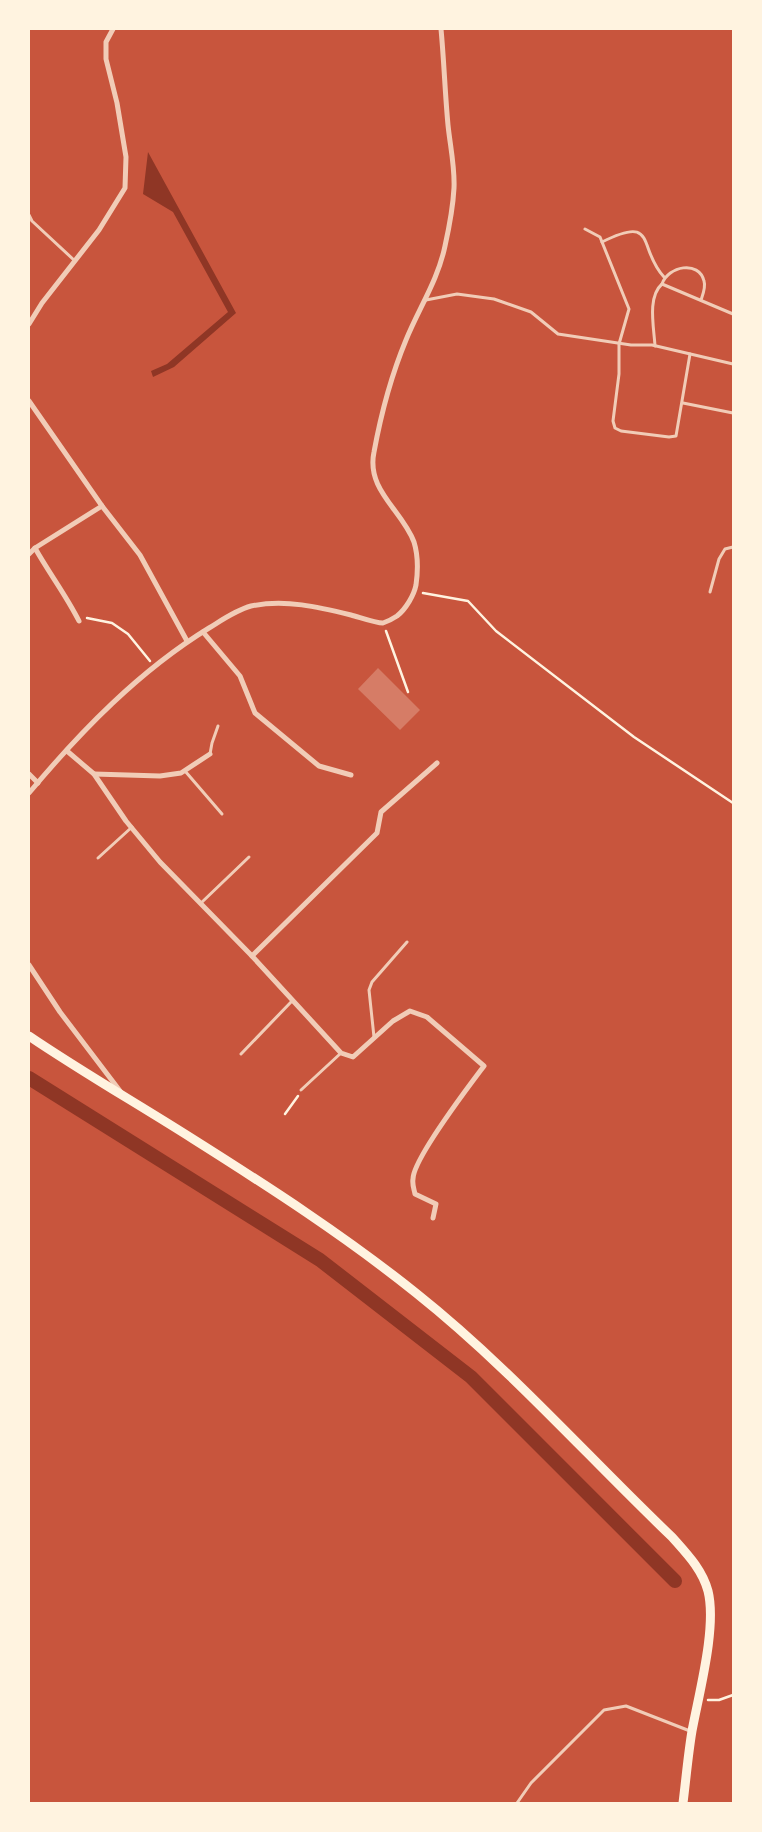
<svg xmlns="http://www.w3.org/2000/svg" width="762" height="1832" font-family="Bitter,serif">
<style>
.water{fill:#8f3625}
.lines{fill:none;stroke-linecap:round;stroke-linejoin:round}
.canal{stroke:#8f3625;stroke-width:14}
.building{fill:#d67c66}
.path{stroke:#fff3e0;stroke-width:2.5}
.service{stroke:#f1ccb7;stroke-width:3}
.minor{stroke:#f1ccb7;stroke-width:5}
.secondary{stroke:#fff3e0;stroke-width:9}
</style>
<rect width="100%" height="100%" fill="#c8553d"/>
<polygon class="water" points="148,152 236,313 174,367 153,377 151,371 167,364 228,312 173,212 143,194"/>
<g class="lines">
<polyline class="canal" points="29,1078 320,1260 471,1377 675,1581"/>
</g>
<polygon class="building" points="378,668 420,710 400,730 358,689"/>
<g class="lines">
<g class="path">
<polyline points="423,593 468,601 496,631 634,737 733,803"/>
<polyline points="87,618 112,623 128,634 150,661"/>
<polyline points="386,631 408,692"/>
<polyline points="285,1114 298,1096"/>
<polyline points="708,1700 719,1700 733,1695"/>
</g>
<g class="service">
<polyline points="29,215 32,221 75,261"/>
<polyline points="585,229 600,237 629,309 619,344 619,374 613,421 615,428 621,431 669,437 676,436 690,354"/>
<path d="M602,242C658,214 637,248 664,277"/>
<path d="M662,284C668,266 699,260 704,281C706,287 703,294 701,300"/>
<polyline points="426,300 457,294 494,299 531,312 558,334 631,345 652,345 733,364"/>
<path d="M655,346C654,328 647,297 662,284L733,314"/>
<polyline points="683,403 733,413"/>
<polyline points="710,592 719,559 725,549 733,547"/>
<polyline points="210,754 212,743 218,726"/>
<polyline points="185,771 222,814"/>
<polyline points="98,858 132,827"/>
<polyline points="201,903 249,857"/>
<polyline points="374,1037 369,990 372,982 407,942"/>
<polyline points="241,1054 292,1001"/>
<polyline points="301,1090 341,1053"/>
<polyline points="517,1803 531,1783 604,1710 626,1706 690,1731"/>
</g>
<g class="minor">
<polyline points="29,324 42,303 99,230 125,188 126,157 117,103 106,59 106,42 113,29"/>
<polyline points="29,401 102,506 140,555 187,641"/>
<path d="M35,548C49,573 66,595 79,621"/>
<polyline points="29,554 35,548 102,506"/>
<polyline points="203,632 240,676 255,713 319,766 351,775"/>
<path d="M67,751L94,774L126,821L160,862L252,956L341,1053L353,1057L393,1021L410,1011L427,1017L484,1066C469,1086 413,1159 413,1179C412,1184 414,1189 415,1194L436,1204L433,1218"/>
<polyline points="29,774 38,783"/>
<polyline points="94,774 160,776 181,773 210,754"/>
<path d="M29,793C81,731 139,671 209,628C222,620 236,610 251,606C285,599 319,607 351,615C359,617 375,623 383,623C386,622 394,618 397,616C406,609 414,595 416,585C418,571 418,555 414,542C402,510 366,490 374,452C381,414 391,376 406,340C419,308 438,280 445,246C449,228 453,207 454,188C455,167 450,145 448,125C445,93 444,61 441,29"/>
<polyline points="252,956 377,833 381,812 437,763"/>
<polyline points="29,965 60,1012 120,1091"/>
</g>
<path class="secondary" d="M29,1036C82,1072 138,1104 193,1139C269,1187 345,1236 416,1293C509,1367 587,1456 672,1537C687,1554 702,1569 708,1591C717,1627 699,1693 692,1731C688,1755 686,1779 683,1803"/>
</g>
<rect width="762" height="1832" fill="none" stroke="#fff3e0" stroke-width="60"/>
</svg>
